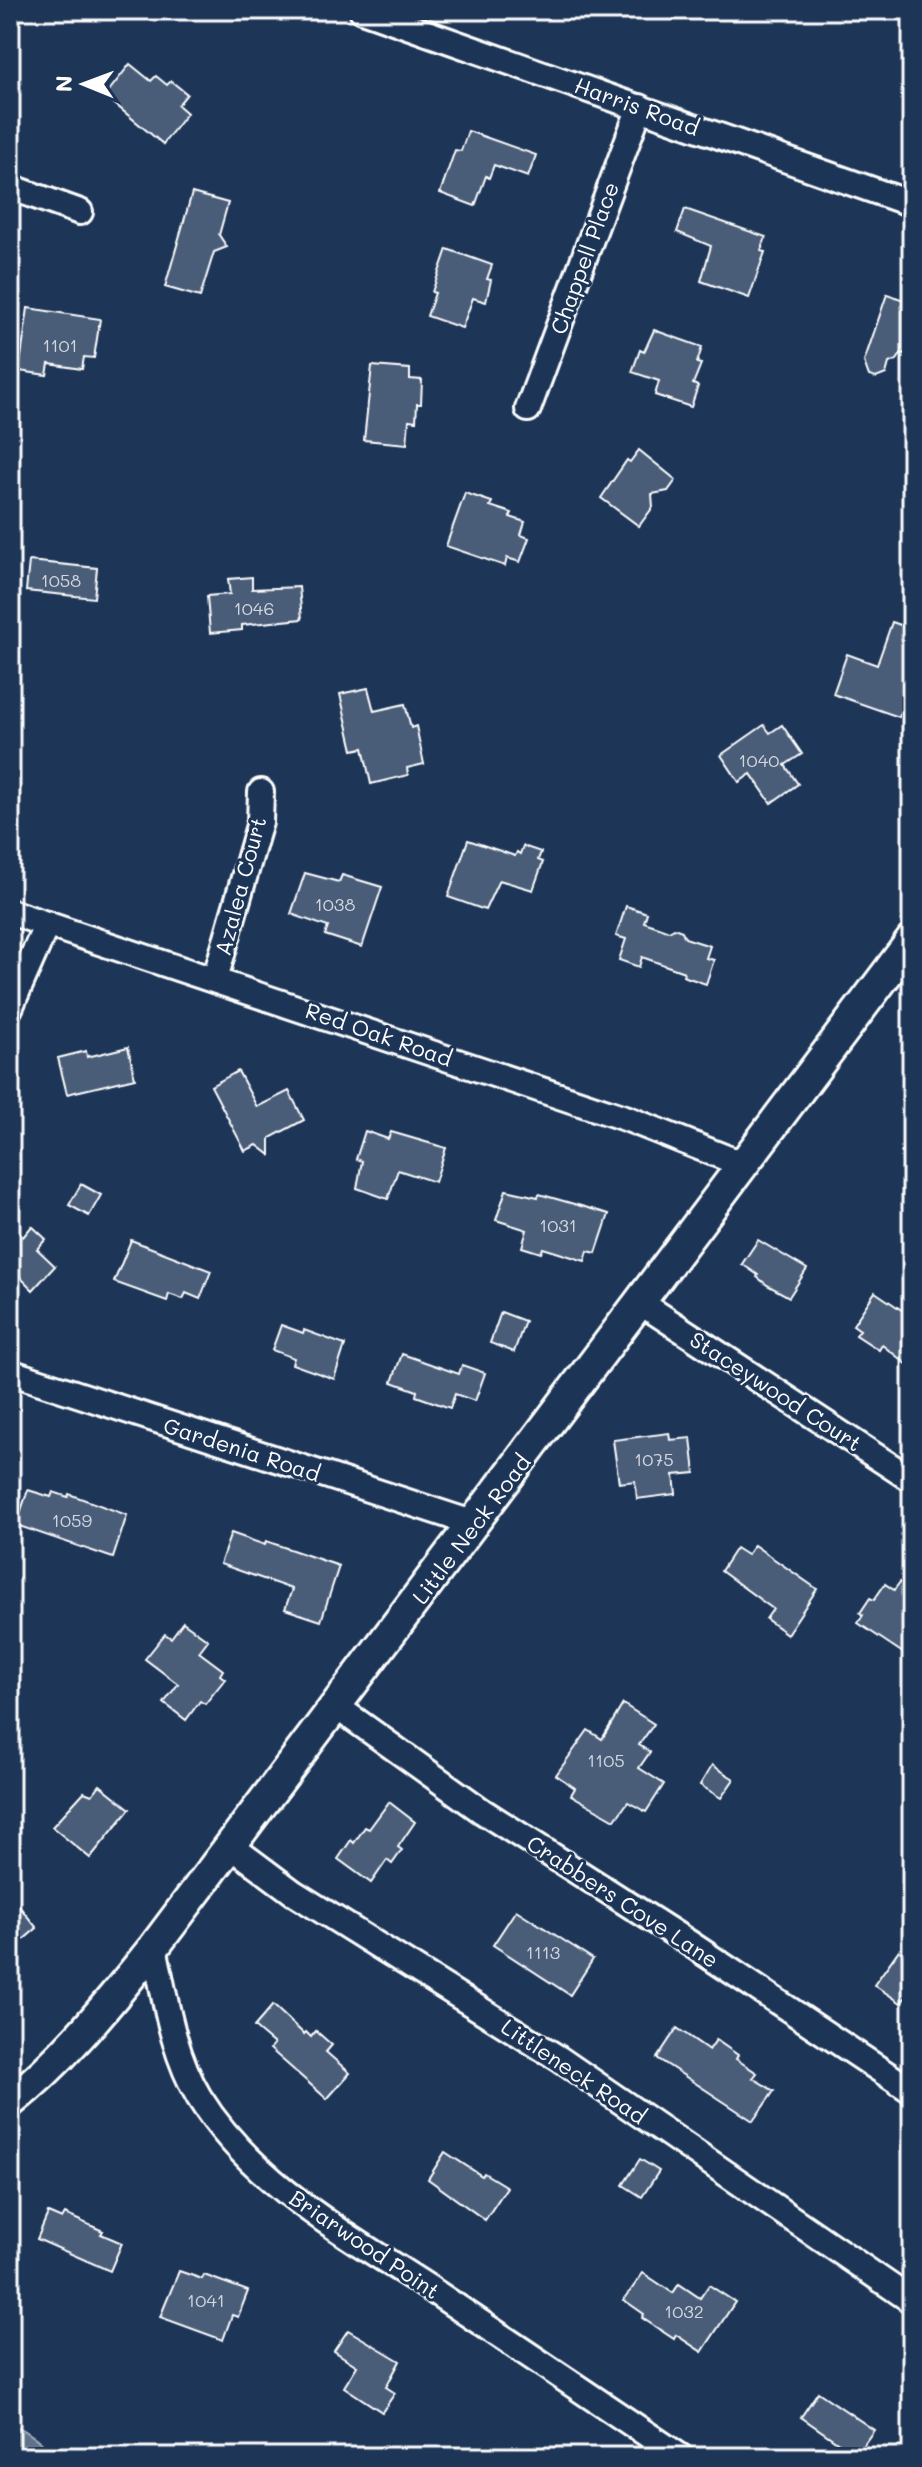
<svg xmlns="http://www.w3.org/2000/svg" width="922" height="2467" font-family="Mali,sans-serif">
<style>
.water{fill:url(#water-ripples);stroke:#a0aab8;stroke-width:2}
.building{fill:#4a5d79;stroke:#fff;stroke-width:2}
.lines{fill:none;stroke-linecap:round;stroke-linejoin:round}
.minor-casing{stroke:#fff;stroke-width:30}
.tertiary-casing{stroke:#fff;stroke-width:36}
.minor{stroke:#1d3557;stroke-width:24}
.tertiary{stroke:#1d3557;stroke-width:30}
.labels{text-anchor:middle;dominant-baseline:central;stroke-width:6;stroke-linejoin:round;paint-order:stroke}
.number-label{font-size:18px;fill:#d2d6de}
.street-label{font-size:22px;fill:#fff;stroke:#1d3557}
</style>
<defs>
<pattern id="water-ripples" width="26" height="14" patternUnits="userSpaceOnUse" patternTransform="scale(2)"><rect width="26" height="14" fill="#617289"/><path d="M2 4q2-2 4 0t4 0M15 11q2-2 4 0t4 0" fill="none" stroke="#555d67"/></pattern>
</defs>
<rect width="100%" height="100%" fill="#1d3557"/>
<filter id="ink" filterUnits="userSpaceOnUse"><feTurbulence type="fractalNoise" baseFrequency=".0125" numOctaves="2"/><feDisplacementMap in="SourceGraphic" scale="16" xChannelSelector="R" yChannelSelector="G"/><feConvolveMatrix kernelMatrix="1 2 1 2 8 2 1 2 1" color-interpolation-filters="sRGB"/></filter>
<g filter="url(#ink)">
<path class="water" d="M10,2423C28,2431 43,2442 55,2457H10Z"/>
<g class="building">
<polygon points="130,64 151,81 156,76 167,85 171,81 187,94 178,105 187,113 163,144 105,96"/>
<polygon points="468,131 536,155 528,177 494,165 489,178 486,176 475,206 440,193 455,150 461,151"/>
<polygon points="192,193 228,203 219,235 227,247 214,252 200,297 165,287"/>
<polygon points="685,209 766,237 761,251 765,252 749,298 701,281 711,246 677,232"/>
<polygon points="447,249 492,265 487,279 491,280 486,302 473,298 462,328 427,316 435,293 432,292"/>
<polygon points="887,294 912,303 912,356 902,353 897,360 889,363 886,374 876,378 869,376 864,362"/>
<polygon points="28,308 100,319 94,358 84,357 82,369 49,364 47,375 19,371"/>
<polygon points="654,330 702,347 697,363 701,364 693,384 698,386 691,407 655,395 659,381 632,372 640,350 644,352"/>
<polygon points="372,366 410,369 410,379 422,380 421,404 417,404 416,421 409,420 407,444 364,440"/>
<polygon points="639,450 676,480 668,491 652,494 653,507 639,526 601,498 627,460 630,462"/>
<polygon points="465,493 492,502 490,506 512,513 510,517 525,522 521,535 529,538 520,562 507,558 505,566 446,546"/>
<polygon points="29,561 97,568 94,598 26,591"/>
<polygon points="252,577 252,589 299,587 302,619 242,625 242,630 210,633 207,596 230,594 228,579"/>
<polygon points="892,622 912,629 912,718 900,714 899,717 833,694 847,654 877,665"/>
<polygon points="368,688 374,711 405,704 411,728 416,726 424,764 407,768 408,775 371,784 363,748 353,750 340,694"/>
<polygon points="764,725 770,733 782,725 802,754 785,765 798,784 771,803 751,774 739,782 721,755"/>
<polygon points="468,840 515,856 517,852 520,854 523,846 541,852 538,860 543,862 533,890 499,880 485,910 448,897"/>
<polygon points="305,873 339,882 342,875 382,887 362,947 325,935 328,927 291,914"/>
<polygon points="626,906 647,913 644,922 669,931 674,928 682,931 685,938 710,946 706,958 714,960 706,984 683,976 684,972 642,957 639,967 619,960 626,939 616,936"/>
<polygon points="128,1047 135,1078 67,1094 58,1058 86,1051 87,1057"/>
<polygon points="238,1071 257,1107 289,1091 304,1120 270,1138 270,1155 257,1145 245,1151 211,1086"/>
<polygon points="365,1131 388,1139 391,1132 446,1148 435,1182 398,1170 388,1199 357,1188 362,1161 356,1159"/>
<polygon points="81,1184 101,1195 89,1216 69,1205"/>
<polygon points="506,1190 538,1197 539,1194 609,1214 596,1253 588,1251 585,1261 543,1248 541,1253 522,1247 527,1230 496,1220"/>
<polygon points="10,1225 23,1237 32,1226 46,1239 37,1249 55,1266 33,1290 10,1267"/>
<polygon points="131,1240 211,1271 200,1299 186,1293 183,1299 169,1294 167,1301 114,1282"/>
<polygon points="758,1240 807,1269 789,1297 767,1285 757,1277 758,1275 742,1264"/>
<polygon points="875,1292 912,1317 912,1368 882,1345 879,1350 856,1335 860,1330 853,1325"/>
<polygon points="501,1312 525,1321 514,1352 490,1343"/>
<polygon points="281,1325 303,1333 304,1330 345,1345 334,1379 292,1364 294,1358 272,1350"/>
<polygon points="402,1354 459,1374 462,1365 485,1373 475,1401 455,1394 450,1408 416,1396 417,1391 392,1382"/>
<polygon points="669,1433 670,1440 691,1438 695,1473 674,1475 676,1494 637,1499 635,1481 619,1483 613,1440"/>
<polygon points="28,1490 51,1497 53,1492 68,1497 69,1494 127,1515 113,1558 16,1525"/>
<polygon points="231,1533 265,1545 266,1541 339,1566 321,1621 285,1609 292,1589 220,1564"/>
<polygon points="754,1545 817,1589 787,1634 766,1619 773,1609 721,1571 736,1548 747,1555"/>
<polygon points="900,1582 912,1590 912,1659 858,1623 863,1615 860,1613 870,1598 874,1600 885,1584 894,1590"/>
<polygon points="183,1622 208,1640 199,1652 223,1670 220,1675 225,1679 205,1704 200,1701 186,1720 164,1703 178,1684 145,1659 165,1634 171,1638"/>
<polygon points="623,1704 654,1724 639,1745 650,1752 639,1768 664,1784 646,1812 628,1802 615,1820 571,1795 575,1788 556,1775 588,1730 602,1739"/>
<polygon points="712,1765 734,1779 721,1798 700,1785"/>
<polygon points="100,1785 130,1809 90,1858 52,1827 84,1792 92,1795"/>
<polygon points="389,1802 415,1822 398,1847 402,1850 392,1864 387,1860 371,1883 338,1859 351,1840 354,1843 365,1827 369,1829"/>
<polygon points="10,1895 37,1928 10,1951"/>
<polygon points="516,1910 593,1959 570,1995 493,1945"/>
<polygon points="899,1950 912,1959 912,2003 905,1998 901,2003 874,1985"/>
<polygon points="273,2005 304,2034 306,2032 311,2037 316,2031 332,2045 326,2052 350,2073 327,2099 270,2049 274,2044 254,2027"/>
<polygon points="677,2028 709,2050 716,2040 738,2055 736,2059 757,2073 753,2078 774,2091 753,2121 657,2058"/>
<polygon points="445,2152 482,2176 484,2173 507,2187 485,2220 428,2179"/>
<polygon points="640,2159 659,2171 642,2197 623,2185"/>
<polygon points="48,2213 62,2219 65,2214 103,2231 101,2234 122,2243 110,2271 37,2239"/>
<polygon points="179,2271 202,2279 204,2275 248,2291 238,2317 232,2315 223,2340 160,2317"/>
<polygon points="643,2273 673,2293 679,2284 700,2298 709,2285 735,2302 702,2352 676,2335 674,2339 642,2318 644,2314 624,2300"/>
<polygon points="348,2330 400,2361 386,2387 395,2393 382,2412 344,2387 357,2366 334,2351"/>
<polygon points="818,2392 874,2430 856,2455 801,2417"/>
</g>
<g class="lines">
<defs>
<g id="minor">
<polyline points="362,10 912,204"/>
<polyline points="10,187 80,212"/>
<polyline points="528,409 640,107"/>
<polyline points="10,912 628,1119 744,1165"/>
<polyline points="215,979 260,822 261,792"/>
<polyline points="10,1008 47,924"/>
<polyline points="641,1303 912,1480"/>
<polyline points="10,1372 475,1524"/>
<polyline points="337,1707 482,1811 686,1941 912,2091"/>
<polyline points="231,1846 294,1893 558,2058 912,2301"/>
<path d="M154,1947C165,1997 172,2052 199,2097C253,2185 351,2237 435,2292C517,2347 599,2402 681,2457"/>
</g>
<path id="tertiary" d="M10,2102C66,2058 110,2001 154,1947L912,940"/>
</defs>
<use href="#minor" class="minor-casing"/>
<use href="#tertiary" class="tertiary-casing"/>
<use href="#minor" class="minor"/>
<use href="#tertiary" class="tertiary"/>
</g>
</g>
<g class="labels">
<g class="number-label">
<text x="60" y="345">1101</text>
<text x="61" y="580">1058</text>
<text x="254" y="608">1046</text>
<text x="759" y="760">1040</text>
<text x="335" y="904">1038</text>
<text x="558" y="1225">1031</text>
<text x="654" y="1459">1075</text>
<text x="72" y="1520">1059</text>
<text x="606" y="1760">1105</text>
<text x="543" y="1952">1113</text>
<text x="206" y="2300">1041</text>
<text x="684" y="2311">1032</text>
</g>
<g class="street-label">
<text transform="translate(637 106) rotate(20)">Harris Road</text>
<text transform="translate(584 258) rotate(-70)">Chappell Place</text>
<text transform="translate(240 886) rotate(-75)">Azalea Court</text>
<text transform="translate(379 1034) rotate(19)">Red Oak Road</text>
<text transform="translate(776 1391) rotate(33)">Staceywood Court</text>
<text transform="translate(242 1449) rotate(18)">Gardenia Road</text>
<text transform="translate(471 1529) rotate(-53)">Little Neck Road</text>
<text transform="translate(623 1901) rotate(33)">Crabbers Cove Lane</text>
<text transform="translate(574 2071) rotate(34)">Littleneck Road</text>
<text transform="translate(365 2244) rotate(34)">Briarwood Point</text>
</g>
</g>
<rect width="922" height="2467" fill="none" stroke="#1d3557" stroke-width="40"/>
<rect x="20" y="20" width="882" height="2427" fill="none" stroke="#fff" stroke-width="3" filter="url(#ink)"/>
<g transform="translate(84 84) rotate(271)" stroke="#1d3557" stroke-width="6" paint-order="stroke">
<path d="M0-6L14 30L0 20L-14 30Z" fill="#ffffff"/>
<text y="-12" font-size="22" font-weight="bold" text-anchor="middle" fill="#ffffff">N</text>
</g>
</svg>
